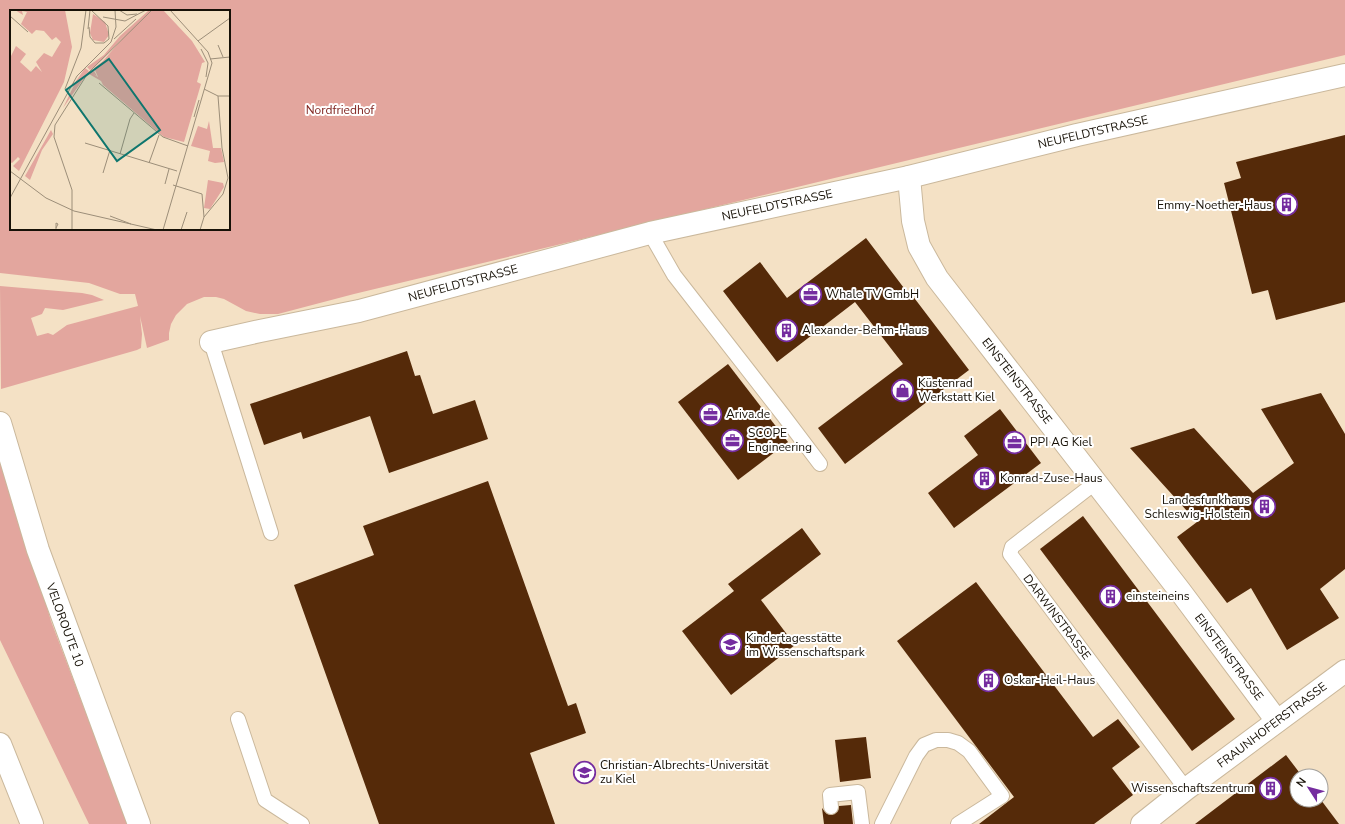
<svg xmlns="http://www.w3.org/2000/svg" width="1345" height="824" font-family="'Nunito Sans',sans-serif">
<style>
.green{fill:#e3a69e;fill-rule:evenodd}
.building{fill:#552a09}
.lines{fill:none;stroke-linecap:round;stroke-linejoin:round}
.lane-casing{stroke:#cab89c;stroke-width:16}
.street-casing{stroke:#cab89c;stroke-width:24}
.highway-casing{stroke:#cab89c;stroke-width:24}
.lane{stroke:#fff;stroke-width:14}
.street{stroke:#fff;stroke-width:22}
.highway{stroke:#fff;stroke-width:22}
.labels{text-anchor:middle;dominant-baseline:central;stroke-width:4;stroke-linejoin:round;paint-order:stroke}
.park-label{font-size:12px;fill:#802520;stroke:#fff}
.street-label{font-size:12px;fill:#171107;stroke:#fff}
.poi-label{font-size:12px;fill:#171107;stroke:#fff;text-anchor:start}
.inset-road{fill:none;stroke:#9c8e79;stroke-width:1}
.view{fill:#0f766e;fill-opacity:0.15;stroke:#0f766e;stroke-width:2}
.inset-edge{fill:none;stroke:#171107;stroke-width:2}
</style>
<rect width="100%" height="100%" fill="#f4e1c5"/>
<g class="green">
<path d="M0,0H1345V55L354,294L278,314H260L246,311L224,299L216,297H204L187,304L176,315L171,324L169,333V340L147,348L140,316L142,334L141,348L137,350L1,389L0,286L82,293L92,295L104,300L63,310L45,308L42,314L31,318L37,336L48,333L53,335L67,325L138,306L135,294H120L89,283L0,273ZM11,11H229V229H11Z"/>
<polygon points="0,448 51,621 128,824 89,824 0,640"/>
</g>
<g class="building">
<polygon points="1345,135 1345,302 1276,320 1268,290 1252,294 1224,183 1241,178 1236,162"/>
<polygon points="866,238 910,296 912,295 969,370 845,464 818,428 903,364 855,302 777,362 723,291 760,262 787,298"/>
<polygon points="407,351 415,376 420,375 433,414 475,400 488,439 389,473 370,416 303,439 301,432 264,445 250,404"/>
<polygon points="728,364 788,442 738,480 678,402"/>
<polygon points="1321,393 1345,434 1345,569 1320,589 1339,618 1287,650 1251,588 1227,603 1177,537 1197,522 1130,448 1194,428 1253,493 1294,463 1261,409"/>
<polygon points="1000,409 1041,463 954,528 928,493 978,455 964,436"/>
<polygon points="488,481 568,706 576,703 586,733 530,753 555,824 379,824 294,585 374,555 363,526"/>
<polygon points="1083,516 1235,719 1192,751 1040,549"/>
<polygon points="802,528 821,554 761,600 795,645 731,695 682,631 734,591 728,584"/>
<polygon points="976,582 1093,737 1118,719 1140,747 1112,768 1133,795 1094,824 979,824 1014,797 897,641"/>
<polygon points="866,737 871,778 840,782 835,740"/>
<polygon points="1286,755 1302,776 1297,776 1297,800 1321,800 1339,824 1195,824"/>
<polygon points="851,805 853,824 824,824 822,808 827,814 832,815 838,811 839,806"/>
</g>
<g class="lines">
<defs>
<g id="lane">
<polyline points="650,233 674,275 783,415 820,464"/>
<polyline points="211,342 271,533"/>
<polyline points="1095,483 1012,547 1010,554 1186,789"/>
<polyline points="238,719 265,800 302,824"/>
<polyline points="831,807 830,795 858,792 862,824"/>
<polyline points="882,824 916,756 924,745 936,740 948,740 958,743 969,751 1002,796 958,824"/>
</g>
<g id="street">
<polyline points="909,177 913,221 919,246 937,278 1180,591 1277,721"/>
<polyline points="211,342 260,331 359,311 650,233 909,177 1077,135 1345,75"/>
<polyline points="0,423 38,550 139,824"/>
<polyline points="1142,824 1186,789 1345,671"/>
</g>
<polyline id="highway" points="0,744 32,824"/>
</defs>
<use href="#lane" class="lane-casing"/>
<use href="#street" class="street-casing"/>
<use href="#highway" class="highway-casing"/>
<use href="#lane" class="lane"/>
<use href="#street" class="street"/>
<use href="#highway" class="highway"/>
</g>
<defs>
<symbol id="building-ring" viewBox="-11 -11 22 22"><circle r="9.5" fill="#fff" stroke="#752c9f" stroke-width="1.5"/><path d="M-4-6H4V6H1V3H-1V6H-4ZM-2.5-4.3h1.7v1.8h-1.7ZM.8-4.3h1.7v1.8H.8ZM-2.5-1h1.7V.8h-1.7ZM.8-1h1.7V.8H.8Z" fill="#752c9f"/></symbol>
<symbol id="office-ring" viewBox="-11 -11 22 22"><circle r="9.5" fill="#fff" stroke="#752c9f" stroke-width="1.5"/><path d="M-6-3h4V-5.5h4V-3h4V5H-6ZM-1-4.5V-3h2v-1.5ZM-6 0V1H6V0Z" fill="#752c9f"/></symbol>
<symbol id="shop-ring" viewBox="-11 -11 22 22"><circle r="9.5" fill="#fff" stroke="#752c9f" stroke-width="1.5"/><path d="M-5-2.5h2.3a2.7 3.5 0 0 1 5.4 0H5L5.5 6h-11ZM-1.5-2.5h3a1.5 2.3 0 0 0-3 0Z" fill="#752c9f"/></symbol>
<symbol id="school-ring" viewBox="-11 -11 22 22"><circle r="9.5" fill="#fff" stroke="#752c9f" stroke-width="1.5"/><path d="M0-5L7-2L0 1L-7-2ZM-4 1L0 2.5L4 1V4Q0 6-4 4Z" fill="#752c9f"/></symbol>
<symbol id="university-ring" viewBox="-11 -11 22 22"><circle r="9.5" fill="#fff" stroke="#752c9f" stroke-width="1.5"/><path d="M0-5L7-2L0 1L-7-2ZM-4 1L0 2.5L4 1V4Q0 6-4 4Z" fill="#752c9f"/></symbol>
</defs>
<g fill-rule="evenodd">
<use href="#building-ring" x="1274" y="192" width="25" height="25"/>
<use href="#office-ring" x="798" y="282" width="25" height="25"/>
<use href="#building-ring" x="774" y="318" width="25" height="25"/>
<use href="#shop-ring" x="890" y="378" width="25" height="25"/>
<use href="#office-ring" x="698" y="402" width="25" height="25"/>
<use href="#office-ring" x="720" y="428" width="25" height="25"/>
<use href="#office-ring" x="1002" y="430" width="25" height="25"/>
<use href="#building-ring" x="972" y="466" width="25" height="25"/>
<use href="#building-ring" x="1252" y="494" width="25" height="25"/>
<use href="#building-ring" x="1098" y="584" width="25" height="25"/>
<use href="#school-ring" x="718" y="632" width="25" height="25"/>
<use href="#building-ring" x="976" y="668" width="25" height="25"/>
<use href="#university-ring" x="572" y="760" width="25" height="25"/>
<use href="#building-ring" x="1258" y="776" width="25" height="25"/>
</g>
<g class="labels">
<g class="park-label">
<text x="340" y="110">Nordfriedhof</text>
</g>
<g class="street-label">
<text transform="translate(1093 132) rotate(-13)">NEUFELDTSTRASSE</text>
<text transform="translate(777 205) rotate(-12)">NEUFELDTSTRASSE</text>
<text transform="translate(463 283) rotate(-15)">NEUFELDTSTRASSE</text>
<text transform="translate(1017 381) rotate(52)">EINSTEINSTRASSE</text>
<text transform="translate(1057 617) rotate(53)">DARWINSTRASSE</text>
<text transform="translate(65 625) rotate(70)">VELOROUTE 10</text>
<text transform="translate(1229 657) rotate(53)">EINSTEINSTRASSE</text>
<text transform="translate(1272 725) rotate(-37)">FRAUNHOFERSTRASSE</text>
</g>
<g class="poi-label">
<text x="1272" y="205" text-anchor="end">Emmy-Noether-Haus</text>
<text x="826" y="294">Whale TV GmbH</text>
<text x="802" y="330">Alexander-Behm-Haus</text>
<text x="918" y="383">Küstenrad<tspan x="918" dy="14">Werkstatt Kiel</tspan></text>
<text x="726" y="414">Ariva.de</text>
<text x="748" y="433">SCOPE<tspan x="748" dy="14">Engineering</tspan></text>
<text x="1030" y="442">PPI AG Kiel</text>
<text x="1000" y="478">Konrad-Zuse-Haus</text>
<text x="1250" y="500" text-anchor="end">Landesfunkhaus<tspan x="1250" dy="14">Schleswig-Holstein</tspan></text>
<text x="1126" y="596">einsteineins</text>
<text x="746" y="638">Kindertagesstätte<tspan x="746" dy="14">im Wissenschaftspark</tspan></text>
<text x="1004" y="680">Oskar-Heil-Haus</text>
<text x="600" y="765">Christian-Albrechts-Universität<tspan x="600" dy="14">zu Kiel</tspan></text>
<text x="1254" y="788" text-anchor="end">Wissenschaftszentrum</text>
</g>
</g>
<g transform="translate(10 10)">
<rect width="220" height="220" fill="#f4e1c5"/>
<path d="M5,0H55L62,37L54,72L9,161L3,156L10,149L8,147L2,153L0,152V48L6,36L16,44L10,52L21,62L26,56L32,62L26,52L34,43L42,47L51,32L46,27L42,30L34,21L26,20L22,24L11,14L17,2L12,1L13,5ZM153,0L182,31L195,52L192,53L187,72L191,74L174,132L154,127L93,75L91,71L79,64L83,59L87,66L83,64L88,67L84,58L93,51L117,23L92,50L80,60L77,57L94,45L110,26L138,1ZM83,4L95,12L99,25L94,32L83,30L80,23ZM75,58L79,61L53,98L66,71ZM199,111L203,138H211L214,152L205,153L198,151L200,141L181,136L188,116L197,119ZM41,120L43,124L32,140L20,170L15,166ZM198,170L213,173L214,177L200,199L194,198Z" fill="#e3a69e"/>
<path class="inset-road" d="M109,0L117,5L127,4M0,6L18,22M93,7L115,11L136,0M79,17L80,27L85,33H94L99,29L98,16L81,0M78,19L80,0M104,29L126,9M188,31L220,8M208,35L213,47M191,39L198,53L196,67M200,49L220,47M89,73L153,127L178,136M55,79L71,38L76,0M194,79L208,86H220M184,107L189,90M75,133L167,161M110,144L120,109L124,103M139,153L149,125M0,161L36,188L64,201L147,220M93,163L100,140M155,174L159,159M163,175L192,184L194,207M0,188L67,66L101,32L106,17L105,0M100,206L121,214M46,220V213L48,214L46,218M62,220V180L44,127L45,115L78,63L142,0M153,220L202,53L198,42L160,0M171,220L177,202M190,220L194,207L213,184L218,168L212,138L208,86"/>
<path class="view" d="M99,49L150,120L107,151L56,80Z"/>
<rect width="220" height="220" class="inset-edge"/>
</g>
<g transform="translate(1309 788) rotate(306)"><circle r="19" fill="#ffffff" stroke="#a2a09c"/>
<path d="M0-3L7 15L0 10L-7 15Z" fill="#752c9f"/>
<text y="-6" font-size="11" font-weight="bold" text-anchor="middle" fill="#171107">N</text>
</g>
</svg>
